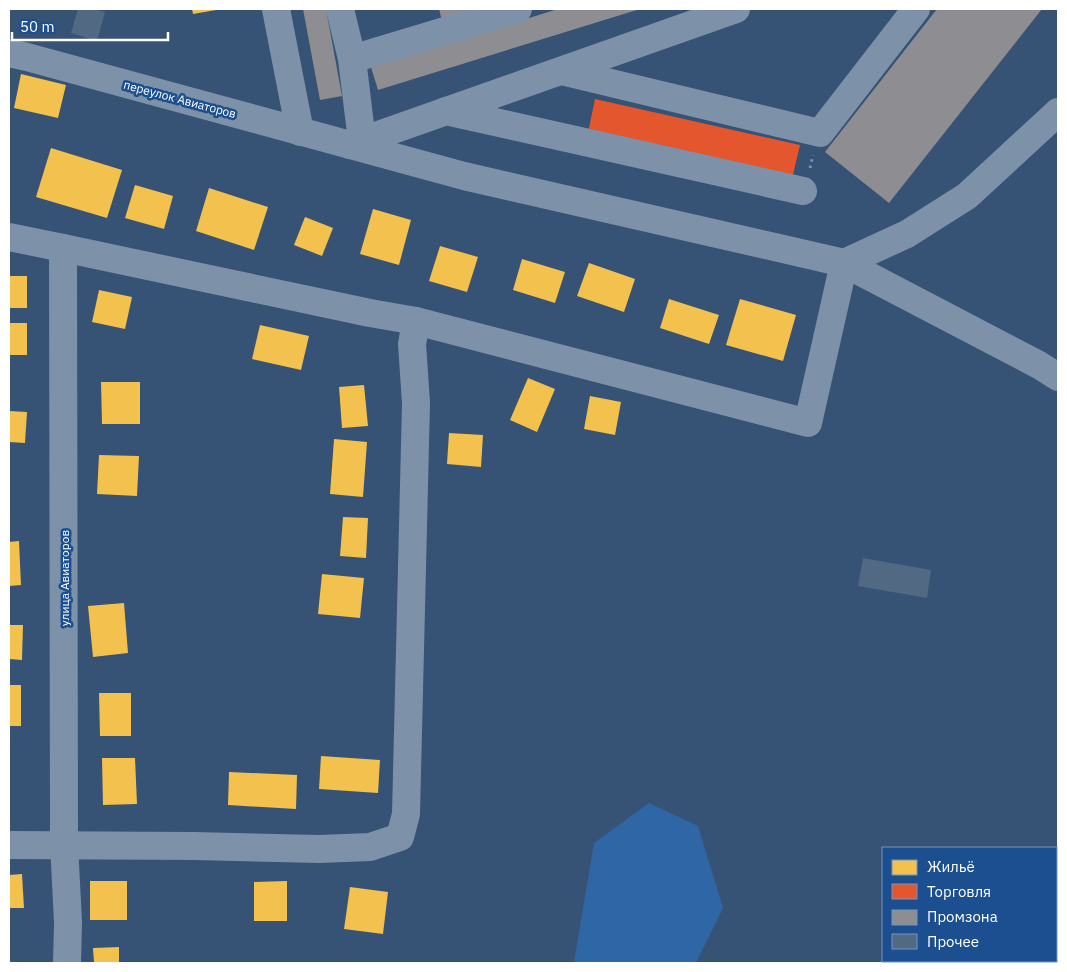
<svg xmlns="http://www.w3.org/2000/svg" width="1067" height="972" font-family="'IBM Plex Sans',sans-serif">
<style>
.green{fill:#2f66a5}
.homes{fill:#f2c14e}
.shops{fill:#e4572e}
.industry{fill:#8d8d92}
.building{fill:#526984}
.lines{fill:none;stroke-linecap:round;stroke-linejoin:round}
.path{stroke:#7d92a8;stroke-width:3;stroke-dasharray:2.5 4;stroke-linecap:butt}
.minor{stroke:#7d92a8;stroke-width:28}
.labels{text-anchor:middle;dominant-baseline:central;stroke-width:5;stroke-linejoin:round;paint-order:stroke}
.street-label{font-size:12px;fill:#fff;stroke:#1b4f8f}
</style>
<rect width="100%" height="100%" fill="#365274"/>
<polygon class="green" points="649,803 698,826 723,908 696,963 577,963 574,962 594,843"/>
<g class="homes">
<polygon points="192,9 216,9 216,10 193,14"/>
<polygon points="21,74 66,85 58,118 14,108"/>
<polygon points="51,148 122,170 107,218 36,197"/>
<polygon points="135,185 173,196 164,229 125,218"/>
<polygon points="209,188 268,207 254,250 196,231"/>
<polygon points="373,209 411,220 399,265 360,254"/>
<polygon points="305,217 333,228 322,256 294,245"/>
<polygon points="440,246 478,257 467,292 429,281"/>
<polygon points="522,259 565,272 555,303 513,290"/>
<polygon points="589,263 635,279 624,312 577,296"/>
<rect x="9" y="276" width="18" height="32"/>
<polygon points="99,290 132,297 125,329 92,322"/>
<polygon points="669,299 719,315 709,344 660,328"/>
<polygon points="740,299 796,315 783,361 726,345"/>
<rect x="9" y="323" width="18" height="32"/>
<polygon points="260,325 309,336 301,370 252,359"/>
<polygon points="528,378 555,389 537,432 510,420"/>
<polygon points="101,382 140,382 140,424 102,424"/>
<polygon points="364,385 368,426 342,428 339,387"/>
<polygon points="590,396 621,402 615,435 584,429"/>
<polygon points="9,411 27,412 25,443 9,442"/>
<polygon points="449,433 483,435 481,467 447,464"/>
<polygon points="334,439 367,442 363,497 330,494"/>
<polygon points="99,455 139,456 137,496 97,494"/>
<polygon points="343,517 368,518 366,558 340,556"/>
<polygon points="19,541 21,585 9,586 9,542"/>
<polygon points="322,574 364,578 360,618 318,614"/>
<polygon points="124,603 128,653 93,657 88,606"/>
<polygon points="9,625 23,625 22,660 9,659"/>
<rect x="9" y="685" width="12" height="41"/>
<polygon points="99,693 131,693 131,736 100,736"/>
<polygon points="321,756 380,760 378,793 319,789"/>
<polygon points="102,758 135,758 137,804 103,805"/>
<polygon points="229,772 297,775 296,809 228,805"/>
<polygon points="22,874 24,908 9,908 9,875"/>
<rect x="90" y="881" width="37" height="39"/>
<polygon points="287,881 287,921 254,921 254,882"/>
<polygon points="350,887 388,892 383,934 344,929"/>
<polygon points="119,947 119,963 94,963 93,948"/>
</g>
<polygon class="shops" points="595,99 800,145 792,179 588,133"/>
<g class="industry">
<polygon points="303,9 326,9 342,96 320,100"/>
<polygon points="439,9 481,9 442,21"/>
<polygon points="558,9 640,9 378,90 371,67"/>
<polygon points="937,9 1042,9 889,203 825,152"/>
</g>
<g class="building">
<polygon points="78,9 93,9 105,12 97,41 71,33"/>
<polygon points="863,558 931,570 927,598 858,586"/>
</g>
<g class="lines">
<polyline class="path" points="810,168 813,155"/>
<g class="minor">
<polyline points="276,9 300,132"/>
<polyline points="340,9 352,59 362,141"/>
<polyline points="9,53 27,57 464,176 844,263 1039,365 1058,377"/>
<polyline points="352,59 518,9"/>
<polyline points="561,71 820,133 916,9"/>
<polyline points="446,111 803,191"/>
<polyline points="350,145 736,9"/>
<polyline points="9,237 63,248 64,844 68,922 67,963"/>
<polyline points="416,321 808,423 844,263 907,234 967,196 1058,112"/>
<polyline points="9,845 194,846 319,849 370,847 400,837 406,814 416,403 412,344 416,321 370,313 63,248"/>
</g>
</g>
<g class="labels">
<g class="street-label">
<text transform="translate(180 99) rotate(15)">переулок Авиаторов</text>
<text transform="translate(64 578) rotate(-90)">улица Авиаторов</text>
</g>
</g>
<rect width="1067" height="972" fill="none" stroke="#ffffff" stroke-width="20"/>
<rect x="882" y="847" width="175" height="115" fill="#1b4f8f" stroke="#7695bc"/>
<rect x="892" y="860" width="25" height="15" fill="#f2c14e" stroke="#7695bc"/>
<text x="927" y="872" font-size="15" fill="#ffffff">Жильё</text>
<rect x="892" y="884" width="25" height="15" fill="#e4572e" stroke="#7695bc"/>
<text x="927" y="897" font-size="15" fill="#ffffff">Торговля</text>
<rect x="892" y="910" width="25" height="15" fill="#8d8d92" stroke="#7695bc"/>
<text x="927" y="922" font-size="15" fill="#ffffff">Промзона</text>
<rect x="892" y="934" width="25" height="15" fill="#526984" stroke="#7695bc"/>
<text x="927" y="947" font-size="15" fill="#ffffff">Прочее</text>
<path d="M12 32v8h156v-8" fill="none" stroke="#ffffff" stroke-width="2.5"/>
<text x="20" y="32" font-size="15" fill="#ffffff" stroke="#1b4f8f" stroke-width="4" paint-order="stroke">50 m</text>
</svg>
